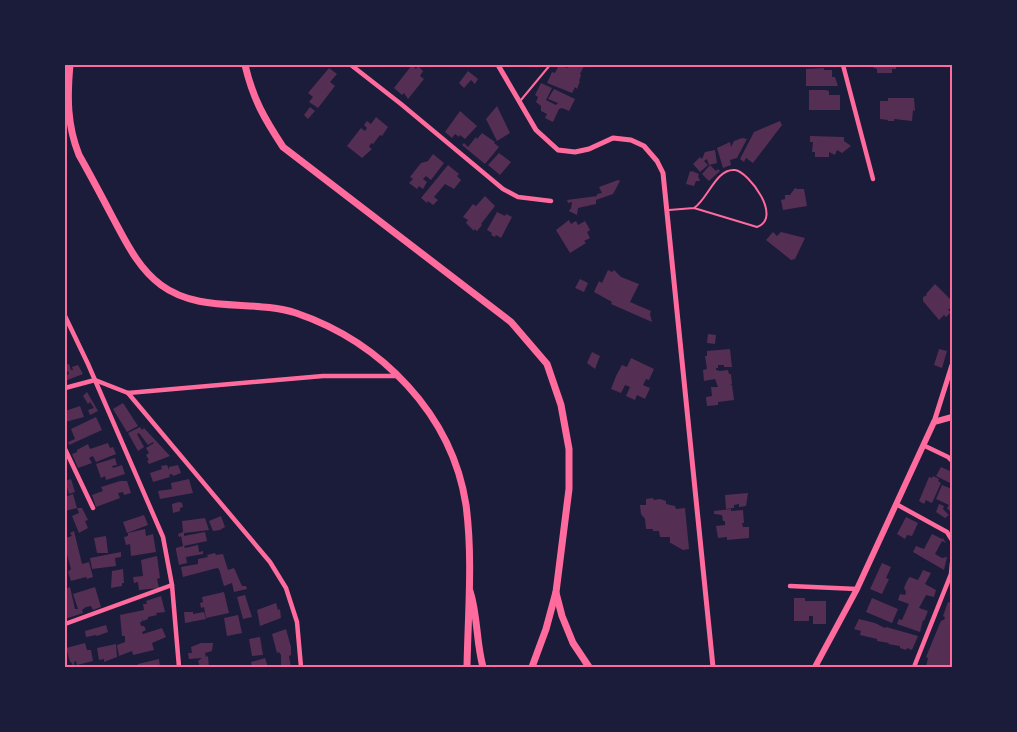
<svg xmlns="http://www.w3.org/2000/svg" width="1017" height="732" font-family="Lato,sans-serif">
<style>
.building{fill:#542f53}
.lines{fill:none;stroke-linecap:round;stroke-linejoin:round}
.service{stroke:#ff6b9d;stroke-width:2}
.minor{stroke:#ff6b9d;stroke-width:4.5}
.tertiary{stroke:#ff6b9d;stroke-width:5}
.secondary{stroke:#ff6b9d;stroke-width:6}
.primary{stroke:#ff6b9d;stroke-width:7}
.neatline{fill:none;stroke:#ff6b9d;stroke-width:2}
</style>
<rect width="100%" height="100%" fill="#1b1b3a"/>
<g class="building">
<polygon points="412,65 416,69 418,66 423,71 420,76 424,79 408,99 404,93 402,95 394,88"/>
<polygon points="559,65 567,68 569,65 584,66 580,74 581,75 579,81 580,81 577,89 575,87 572,93 547,83 552,72 555,73"/>
<polygon points="872,65 896,65 896,69 892,69 892,73 877,73 877,69 872,67"/>
<polygon points="329,68 337,74 330,82 335,86 318,108 309,102 313,97 308,93"/>
<polygon points="824,68 824,70 832,70 832,77 835,77 838,86 806,86 806,69"/>
<polygon points="468,71 478,79 475,84 471,80 464,88 459,83"/>
<polygon points="541,83 552,88 546,100 556,105 558,103 548,99 554,89 575,99 569,111 562,108 559,109 553,122 545,118 547,114 541,111 541,106 536,102 538,97 535,95"/>
<polygon points="809,90 825,90 829,91 829,95 840,95 840,110 809,110"/>
<polygon points="888,98 914,98 915,111 913,110 912,121 894,119 894,121 888,121 888,120 880,119 880,101 888,101"/>
<polygon points="497,106 510,133 497,141 486,119"/>
<polygon points="310,107 315,111 308,119 304,115"/>
<polygon points="460,111 477,126 465,139 460,135 459,137 455,134 452,138 445,132"/>
<polygon points="376,117 388,127 382,136 380,135 373,144 371,143 369,147 372,149 362,158 347,146 361,128 365,131 367,128 364,125 367,121 371,124"/>
<polygon points="780,121 782,125 753,163 746,158 744,162 740,159 754,132"/>
<polygon points="482,133 495,142 494,143 499,147 485,164 462,145 464,143 468,147 476,137 477,139"/>
<polygon points="810,136 844,137 844,141 851,146 842,153 837,150 835,155 829,152 829,157 815,157 815,152 812,152 813,142 810,142"/>
<polygon points="742,138 747,139 737,158 730,160 731,165 723,168 717,148 730,142 731,147 734,141"/>
<polygon points="715,150 717,163 709,165 707,159 704,161 708,165 700,172 693,164 700,157 702,159 705,152"/>
<polygon points="499,153 511,162 500,175 488,165"/>
<polygon points="433,154 444,163 431,180 426,176 423,179 427,182 423,189 419,186 417,189 409,183 413,179 410,177 421,163 428,161"/>
<polygon points="448,165 459,174 457,176 461,180 454,189 445,184 434,197 438,200 433,205 428,201 427,203 421,198"/>
<polygon points="710,165 716,171 718,169 720,171 709,181 702,174"/>
<polygon points="690,171 691,172 692,171 699,174 698,176 700,181 696,181 694,186 686,184"/>
<polygon points="618,180 620,181 613,194 596,200 596,204 578,208 577,215 569,211 570,209 571,209 572,202 568,203 567,200 597,196 597,194 602,193 599,187"/>
<polygon points="795,188 797,189 804,189 807,206 783,210 781,200 785,199 785,195 790,195"/>
<polygon points="485,196 495,206 481,224 482,225 477,231 474,229 474,231 466,223 468,220 463,217 473,204 476,206"/>
<polygon points="497,212 505,216 506,214 512,217 501,238 496,235 495,237 491,235 492,233 487,230"/>
<polygon points="569,220 571,224 576,221 578,225 585,221 590,230 587,232 590,238 584,241 586,243 570,253 556,230"/>
<polygon points="773,232 777,236 781,232 805,238 795,259 791,260 766,240"/>
<polygon points="608,270 612,272 614,270 621,277 639,284 630,302 651,311 650,314 652,322 611,304 612,302 594,292 599,281 602,283"/>
<polygon points="580,279 588,283 584,292 575,288"/>
<polygon points="935,284 952,301 952,306 948,310 951,312 946,317 944,315 939,320 923,301 923,297 927,295 926,294"/>
<polygon points="708,334 716,335 715,344 707,343"/>
<polygon points="730,349 732,367 724,367 724,365 718,365 718,368 716,368 716,370 720,371 728,370 729,374 731,374 732,384 730,385 732,385 734,400 718,402 718,405 707,406 706,397 712,396 711,387 718,387 715,379 704,381 703,370 707,369 705,356 707,356 707,351"/>
<polygon points="939,349 947,351 942,368 934,365"/>
<polygon points="592,352 600,356 595,369 587,363"/>
<polygon points="631,358 654,369 649,380 646,379 643,385 650,388 645,399 637,395 635,400 626,396 630,387 625,385 621,393 611,389 616,376 622,365 627,367"/>
<polygon points="69,364 71,370 73,370 72,367 78,365 83,374 65,381 65,376 69,374 68,371 65,372 65,365"/>
<polygon points="87,392 98,411 90,415 88,410 94,408 90,402 88,404 83,396"/>
<polygon points="123,403 138,426 127,432 113,409"/>
<polygon points="80,406 84,417 65,422 65,411"/>
<polygon points="96,417 102,430 69,445 68,442 75,439 71,429"/>
<polygon points="140,427 142,430 144,428 170,456 149,464 147,461 149,460 146,455 149,453 146,448 154,443 153,442 148,445 139,433 137,434 144,447 138,451 128,433"/>
<polygon points="108,443 110,448 113,447 116,454 96,462 93,456 89,458 92,463 78,468 72,454 77,452 77,450 88,444 90,449"/>
<polygon points="115,458 117,465 112,466 113,468 122,465 125,474 106,480 105,476 101,478 96,464"/>
<polygon points="167,465 169,470 169,467 178,465 181,473 173,476 172,474 169,475 170,477 153,482 150,473 162,469 161,466"/>
<polygon points="941,467 952,472 952,484 936,476"/>
<polygon points="933,476 939,479 938,481 941,483 932,503 926,500 924,504 919,501 929,477 932,478"/>
<polygon points="71,479 75,492 69,494 65,481"/>
<polygon points="189,479 193,493 160,499 158,491 172,489 171,483"/>
<polygon points="120,481 127,481 131,493 124,495 123,492 118,493 120,498 96,507 92,495 103,491 101,487"/>
<polygon points="942,485 952,489 952,514 947,508 949,505 936,499"/>
<polygon points="748,493 746,506 739,507 739,504 734,505 734,508 726,509 725,495"/>
<polygon points="73,494 77,508 65,511 65,497"/>
<polygon points="653,498 654,500 660,499 666,501 666,504 675,506 676,509 685,508 689,549 683,550 669,542 670,542 670,537 660,537 659,531 653,531 653,529 646,529 645,519 641,514 640,505 646,505 646,499"/>
<polygon points="179,502 182,503 183,507 180,508 180,511 173,513 172,504"/>
<polygon points="939,504 944,506 943,509 949,515 945,518 936,512"/>
<polygon points="77,508 82,508 88,520 85,521 88,528 79,533 72,516 79,513"/>
<polygon points="731,509 731,511 743,510 744,523 742,523 743,527 749,527 749,538 727,540 727,537 718,538 716,526 725,525 725,521 723,521 722,515 714,514 714,511"/>
<polygon points="144,515 148,525 127,533 123,522"/>
<polygon points="221,516 225,527 220,530 213,531 209,521"/>
<polygon points="906,517 918,523 912,536 907,535 905,539 897,534"/>
<polygon points="205,518 209,530 184,533 184,536 205,532 207,541 184,546 185,548 198,545 199,552 203,551 203,554 186,557 187,563 179,565 176,550 176,548 183,546 181,536 179,537 178,534 183,532 182,521"/>
<polygon points="145,529 146,536 153,534 156,552 131,556 130,544 126,545 124,537 128,536 128,533"/>
<polygon points="74,531 82,564 89,562 93,577 87,579 86,577 71,581 68,572 71,569 65,547 65,538 72,536 70,533"/>
<polygon points="932,534 942,539 943,538 946,543 942,541 935,554 942,558 947,557 944,570 913,552 916,546 924,549"/>
<polygon points="106,536 108,553 97,553 94,538"/>
<polygon points="121,552 121,557 115,558 116,566 92,569 90,558"/>
<polygon points="215,553 216,555 223,554 228,570 234,568 242,586 246,586 247,589 234,592 232,583 224,586 219,569 217,568 183,577 181,567 198,564 198,559 208,557 207,555"/>
<polygon points="157,556 160,578 157,579 159,588 139,590 138,582 134,583 133,577 143,576 141,560"/>
<polygon points="882,563 891,567 886,578 889,579 882,594 870,589"/>
<polygon points="123,569 124,583 122,583 122,586 111,588 112,571"/>
<polygon points="923,570 931,573 925,584 936,590 934,597 926,595 919,608 928,611 924,621 923,620 920,632 897,624 899,619 902,620 909,604 898,600 900,594 905,595 906,592 904,588 908,579 910,577 918,580"/>
<polygon points="70,587 75,609 78,609 73,594 95,587 101,607 93,610 91,606 86,607 82,610 83,613 65,619 65,589"/>
<polygon points="224,592 229,613 206,618 204,607 201,608 200,603 203,602 202,597"/>
<polygon points="245,595 252,617 243,619 237,597"/>
<polygon points="161,596 165,612 156,613 157,615 148,617 148,619 143,621 142,619 142,622 140,622 141,626 144,626 146,630 142,632 143,634 162,628 166,637 152,643 154,650 133,655 132,651 119,656 117,645 125,642 125,636 122,636 120,615 144,610 143,604 147,604 146,601"/>
<polygon points="794,598 805,598 805,601 826,601 826,624 813,624 813,616 809,616 809,621 794,621"/>
<polygon points="872,598 898,609 892,623 866,612"/>
<polygon points="948,602 952,603 952,623 950,623 950,625 952,626 951,637 952,637 952,659 950,664 951,665 950,667 926,667 928,658 926,657 940,623 942,620 944,620 945,617 943,616"/>
<polygon points="276,603 278,610 280,609 281,618 260,626 257,610"/>
<polygon points="184,612 193,612 193,614 204,612 206,619 185,623"/>
<polygon points="238,615 242,633 227,636 224,618"/>
<polygon points="859,619 875,623 885,628 886,627 918,636 912,650 907,648 906,650 900,648 900,646 888,644 889,643 877,641 877,639 860,635 861,631 854,629"/>
<polygon points="106,625 108,632 97,636 96,635 86,637 85,631"/>
<polygon points="286,629 291,647 291,655 289,656 291,667 281,667 281,655 279,652 277,653 272,634"/>
<polygon points="260,637 263,655 252,656 249,639"/>
<polygon points="85,643 87,650 91,650 93,661 77,665 76,661 74,662 74,667 71,662 70,662 66,648"/>
<polygon points="213,643 212,651 205,653 206,657 208,656 209,667 200,667 198,661 202,658 189,659 188,653 192,653 191,647 201,643"/>
<polygon points="116,644 117,657 104,662 104,659 99,660 97,648"/>
<polygon points="265,658 268,667 252,667 251,662"/>
<polygon points="159,659 160,667 138,667 138,664"/>
</g>
<g class="lines">
<g class="service">
<polyline points="521,100 550,65"/>
<path d="M669,210L694,208L757,227C783,218 749,172 735,170C716,168 708,199 694,208"/>
</g>
<g class="minor">
<polyline points="351,65 401,104 503,189 518,197 551,201"/>
<polyline points="843,65 873,179"/>
<polyline points="65,316 88,364 163,537 172,585 179,667"/>
<polyline points="65,388 95,380 128,393 323,376 398,376"/>
<polyline points="128,393 270,562 286,588 297,622 301,667"/>
<polyline points="923,445 948,457 952,461"/>
<polyline points="65,449 93,508"/>
<polyline points="896,504 947,532 952,540"/>
<polyline points="790,586 857,589"/>
<polyline points="65,624 172,585"/>
<polyline points="914,667 951,574 952,563"/>
</g>
<g class="tertiary">
<polyline points="498,65 536,130 558,150 575,152 589,149 613,138 631,140 644,146 657,161 663,173 713,667"/>
<polyline points="934,422 952,365"/>
</g>
<polyline class="secondary" points="815,667 857,589 934,422 952,417"/>
<g class="primary">
<path d="M70,65C67,97 67,125 79,155C91,176 102,197 113,218C126,242 138,268 161,285C200,314 253,299 296,313C381,342 452,414 466,505C473,558 468,613 467,667"/>
<path d="M245,65C253,99 264,118 283,147L511,322L547,364L561,405L569,449V489L556,592L546,629L532,667"/>
<path d="M470,591C478,616 476,642 483,667"/>
<polyline points="556,593 562,616 573,643 589,667"/>
</g>
</g>
<rect width="1017" height="732" fill="none" stroke="#1b1b3a" stroke-width="132"/>
<rect x="66" y="66" width="885" height="600" class="neatline"/>
</svg>
